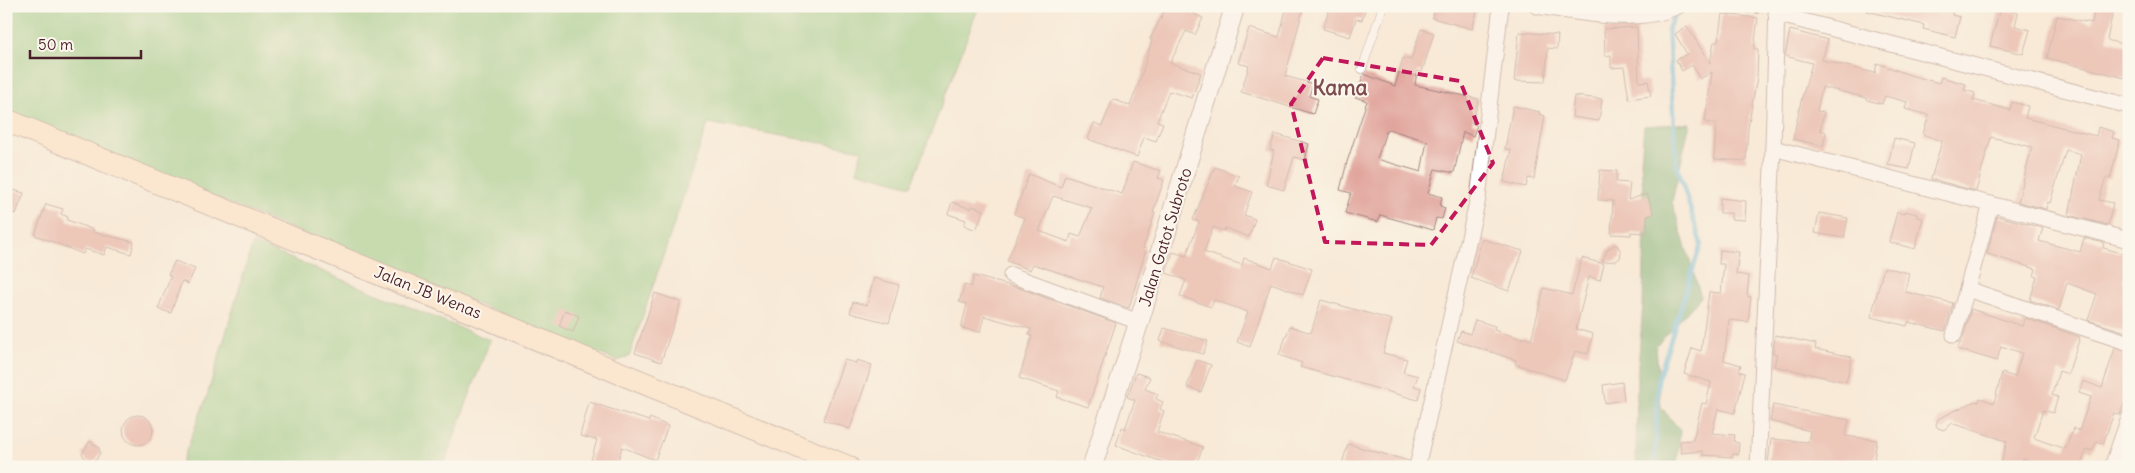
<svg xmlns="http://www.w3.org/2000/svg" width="2135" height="473" font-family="Delius,sans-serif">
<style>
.green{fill:#8cc97f;stroke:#6b7455}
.forest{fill:#71ad6e;stroke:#5e664c}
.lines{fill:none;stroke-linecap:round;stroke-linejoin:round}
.stream{stroke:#5db6da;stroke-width:4.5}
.building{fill:#df9f96;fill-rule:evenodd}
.service-casing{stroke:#a18481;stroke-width:9}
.minor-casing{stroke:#a18481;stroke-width:17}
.tertiary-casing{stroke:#a18481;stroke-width:21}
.secondary-casing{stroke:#a18481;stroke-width:24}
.path{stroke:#a18481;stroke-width:2.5;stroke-dasharray:4 4;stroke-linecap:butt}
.service{stroke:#fff;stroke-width:8}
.minor{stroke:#fff;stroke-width:15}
.tertiary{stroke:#fff;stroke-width:19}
.secondary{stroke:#fee5c5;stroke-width:22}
.marked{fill:none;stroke:#c2185b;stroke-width:4;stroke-dasharray:10 6;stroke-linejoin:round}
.labels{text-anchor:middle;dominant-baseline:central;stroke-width:4;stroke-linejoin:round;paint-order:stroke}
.street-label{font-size:16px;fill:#4a1f2b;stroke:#fbf7ec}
.district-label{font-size:21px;font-weight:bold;fill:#7e4c50;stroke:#fbf7ec}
</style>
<rect width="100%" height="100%" fill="#fbf7ec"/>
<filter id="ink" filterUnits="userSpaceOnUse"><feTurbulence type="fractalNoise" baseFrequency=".02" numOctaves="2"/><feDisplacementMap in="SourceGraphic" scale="10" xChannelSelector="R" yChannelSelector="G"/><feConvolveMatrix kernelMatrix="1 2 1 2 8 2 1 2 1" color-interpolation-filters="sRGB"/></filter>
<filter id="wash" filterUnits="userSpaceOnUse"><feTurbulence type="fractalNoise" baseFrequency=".0096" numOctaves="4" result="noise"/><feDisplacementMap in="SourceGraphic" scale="20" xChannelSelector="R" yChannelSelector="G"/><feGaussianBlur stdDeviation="1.12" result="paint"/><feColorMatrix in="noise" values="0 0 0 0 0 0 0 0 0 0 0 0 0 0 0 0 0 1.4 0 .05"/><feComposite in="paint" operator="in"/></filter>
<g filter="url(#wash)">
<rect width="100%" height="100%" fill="#f8ead7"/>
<g class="green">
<polygon points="6,6 979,6 911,186 856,171 862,150 708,123 629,357 617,361 6,113"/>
<polygon points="253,243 490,340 443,467 180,467 207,396"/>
</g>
<polygon class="forest" points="1690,123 1672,202 1701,297 1656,346 1661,407 1680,430 1677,467 1636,467 1637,381 1643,304 1645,220 1641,161 1644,126"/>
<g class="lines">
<polyline class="stream" points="1655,467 1658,379 1701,244 1676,162 1668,29 1677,10"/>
</g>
<g id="blocks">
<g class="building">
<polygon points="1167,6 1197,6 1194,14 1203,18 1195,35 1186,31 1170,63 1201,73 1192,98 1169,91 1157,121 1163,123 1156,141 1144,137 1137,157 1088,139 1094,123 1102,126 1113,99 1130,106 1141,77 1152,40 1150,39"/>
<polygon points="1287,6 1304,6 1285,76 1313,84 1309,96 1318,99 1313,114 1241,92 1249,66 1238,63 1249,28 1279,37"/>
<polygon points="1326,6 1366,6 1362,20 1356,19 1350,37 1323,29 1329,10 1326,9"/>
<polygon points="1436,6 1459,6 1477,11 1472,29 1432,18"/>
<polygon points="1868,6 1954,6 1952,15 1960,17 1955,37 1923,29 1924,25 1867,11"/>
<polygon points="2095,6 2114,6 2107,40 2129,46 2129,79 2047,58 2057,16 2092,23"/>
<polygon points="2000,8 2018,13 2015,26 2030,30 2023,54 1990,46"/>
<polygon points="1722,14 1758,18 1754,49 1758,49 1757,77 1748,128 1746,161 1714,159 1716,124 1705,122 1712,72 1700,79 1692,65 1682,71 1676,60 1687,54 1675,34 1687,26 1710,63 1714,42 1718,42"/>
<polygon points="1637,27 1639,82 1648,81 1651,96 1629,99 1624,67 1611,68 1611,55 1605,56 1604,29"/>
<path d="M1421,29L1434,33L1422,72L1417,71L1415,85L1479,99L1472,123L1477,125L1473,136L1463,132L1454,173L1435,169L1428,193L1442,197L1440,206L1445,208L1442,219L1436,218L1433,230L1380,215L1378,222L1345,213L1351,193L1340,190L1347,162L1367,101L1355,97L1364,74L1395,86L1403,58L1411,60ZM1388,129L1427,141L1421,172L1377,159L1386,131Z"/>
<polygon points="1790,30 1828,40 1822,60 1875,73 1877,63 1910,75 1939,83 1941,77 1966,84 1964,90 1975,93 1973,100 2010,110 2012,102 2028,106 2025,118 2096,136 2098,127 2114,132 2112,138 2120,140 2110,179 2106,177 2099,200 2113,203 2108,225 2069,215 2081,154 2066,150 2050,203 2048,202 2046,209 2018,202 2032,147 1991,137 1976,191 1931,179 1942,141 1923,134 1929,115 1905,109 1907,102 1885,96 1882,104 1867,100 1867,98 1822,87 1817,111 1824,112 1820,130 1826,132 1823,146 1793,139 1801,101 1812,63 1785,56"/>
<polygon points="1519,32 1558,35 1557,49 1548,48 1545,82 1514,81"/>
<polygon points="1574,96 1602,99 1599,121 1572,117"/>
<polygon points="1513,106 1540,112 1539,114 1545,116 1534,179 1528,178 1526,187 1504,182 1511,150 1505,149"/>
<polygon points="1275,134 1309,144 1305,160 1294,157 1284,190 1266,185 1274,151 1270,150"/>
<polygon points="1894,138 1915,143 1909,169 1888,165"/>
<path d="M1133,162L1161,171L1158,178L1164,180L1153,212L1155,213L1143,248L1146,249L1129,308L1100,298L1103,287L1033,264L1030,270L1007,261L1025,218L1014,214L1029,174L1061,187L1065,175L1122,194ZM1053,196L1092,208L1080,237L1071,234L1069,242L1039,231Z"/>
<polygon points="1215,167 1239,176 1235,186 1252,192 1244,215 1255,219 1249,237 1225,228 1224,231 1213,227 1204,252 1242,265 1244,258 1272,268 1276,257 1312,269 1303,295 1271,283 1250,347 1237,342 1248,312 1214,300 1211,307 1180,296 1186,280 1166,273 1173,252 1186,256 1199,222 1193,220"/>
<polygon points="1600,170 1617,171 1616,182 1630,183 1628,200 1647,194 1654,214 1647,216 1647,233 1631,232 1631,235 1611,234 1613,201 1598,200"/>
<polygon points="6,188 24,193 16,214 6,211"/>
<polygon points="1720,198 1746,201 1745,220 1731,219 1731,213 1720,213"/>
<polygon points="952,202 971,209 972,206 984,210 976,230 964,225 966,220 948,214"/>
<polygon points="46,204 63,209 61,214 68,217 67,220 94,230 93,232 134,242 131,254 107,247 104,255 85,249 83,254 35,235"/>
<polygon points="1905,211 1917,214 1917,217 1923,218 1915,249 1889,242 1897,212 1904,214"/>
<polygon points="1819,213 1848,218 1844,238 1815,233"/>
<polygon points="1997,216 2043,228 2039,241 2080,252 2084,238 2104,243 2103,248 2129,255 2129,264 2123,282 2129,283 2129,333 2088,320 2097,294 2067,283 2059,310 2030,300 2037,277 2034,276 2036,269 1987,254"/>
<polygon points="1482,239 1523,251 1509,291 1471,278"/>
<polygon points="1616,244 1621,251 1620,258 1616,261 1602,262 1608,249"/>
<polygon points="1720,250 1739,252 1736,274 1749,276 1747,296 1751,297 1748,322 1729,320 1724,360 1741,365 1739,371 1745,373 1735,413 1718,409 1712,433 1735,435 1734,442 1739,443 1738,455 1733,454 1733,457 1703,455 1703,451 1681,453 1680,441 1693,440 1702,403 1706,404 1711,382 1684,374 1692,348 1701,351 1709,292 1721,293 1724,264 1719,264"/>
<polygon points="1582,258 1604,264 1600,280 1589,277 1576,329 1593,334 1588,354 1575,351 1565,380 1515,364 1516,360 1457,341 1461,331 1470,334 1475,320 1495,326 1494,330 1522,339 1523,337 1531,340 1544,288 1572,295"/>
<polygon points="175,261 195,269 188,284 182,281 171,313 158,309 171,276 168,275"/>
<polygon points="1884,267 1909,273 1905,292 1953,303 1945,331 1908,322 1907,326 1871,317"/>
<polygon points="974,276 1019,288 1116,323 1088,407 1057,397 1059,391 1019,378 1032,336 1029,335 1031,329 984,316 980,332 961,328 967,304 959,302 965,285 971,287"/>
<polygon points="874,278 899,285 889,323 850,313 853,302 867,305"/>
<polygon points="655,293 681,302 661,362 635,353"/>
<polygon points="1321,300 1392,320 1383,353 1407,359 1403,372 1418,376 1414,386 1421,388 1418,400 1300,367 1302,363 1279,355 1290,326 1311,333"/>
<polygon points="1971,309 2022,326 2025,318 2080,337 2068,374 2059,371 2052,395 2058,397 2053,413 2043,410 2034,438 2065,449 2074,428 2079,431 2091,397 2079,393 2083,381 2102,388 2115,348 2129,352 2129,391 2120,415 2114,413 2103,444 2097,441 2092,451 2087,449 2080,467 2044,467 2023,459 2021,467 2000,467 2007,441 1951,423 1944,430 1938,428 1936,425 1938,419 1975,401 1979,402 1980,398 1994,403 2002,373 2015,377 2022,353 2001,346 1997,361 1957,349 1963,338"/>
<polygon points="565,310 579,316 573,332 559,326"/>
<polygon points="1164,328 1208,341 1203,354 1160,341"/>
<polygon points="1775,335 1816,344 1815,349 1852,357 1846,382 1774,366 1777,354 1773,353"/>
<polygon points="844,360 856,363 857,360 872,365 850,429 823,420"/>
<polygon points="1197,360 1211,365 1201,392 1187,387"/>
<polygon points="1136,373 1150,377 1145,389 1158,394 1156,399 1163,402 1160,409 1164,411 1157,432 1203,447 1195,467 1176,467 1116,445 1122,427 1125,429 1135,400 1127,397"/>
<polygon points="1622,382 1624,400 1605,403 1603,385"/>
<polygon points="589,402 649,421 650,418 668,426 655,460 622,447 616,467 589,467 597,440 580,436"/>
<polygon points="1773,405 1849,420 1845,436 1877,440 1873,467 1839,463 1839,467 1784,467 1768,463 1771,439 1808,442 1810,431 1770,421"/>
<circle cx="138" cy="430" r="15"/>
<polygon points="90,441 99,448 100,453 96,460 92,462 87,461 82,454"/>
<polygon points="1348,444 1409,461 1408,467 1341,467"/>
</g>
</g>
</g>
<g filter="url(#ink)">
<use href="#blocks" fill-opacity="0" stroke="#a18481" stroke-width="1"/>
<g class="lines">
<defs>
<polyline id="service" points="1362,69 1383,6"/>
<g id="minor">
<path d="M1537,6C1579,13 1640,25 1678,6"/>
<polyline points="1776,14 2129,106"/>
<polyline points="1773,148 2129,240"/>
<polyline points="1011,275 1139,322"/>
<polyline points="1967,289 2129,343"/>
<polyline points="1954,335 1991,204"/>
<polyline points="1417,467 1478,198 1501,6"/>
<polyline points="1758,467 1773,148 1777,6"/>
<polyline points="2112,467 2129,418"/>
</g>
<polyline id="tertiary" points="1092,467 1139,322 1235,6"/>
<polyline id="secondary" points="6,120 848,467"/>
</defs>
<use href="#service" class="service-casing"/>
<use href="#minor" class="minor-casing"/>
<use href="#tertiary" class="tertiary-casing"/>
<use href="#secondary" class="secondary-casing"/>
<polyline class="path" points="1691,7 1763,13"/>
<use href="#service" class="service"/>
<use href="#minor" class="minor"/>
<use href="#tertiary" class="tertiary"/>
<use href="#secondary" class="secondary"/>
</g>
</g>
<path d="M0 0H2135V473H0ZM1323,58L1460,81L1493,163L1431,245L1325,242L1291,104Z" fill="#f8ead7" fill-opacity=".55" fill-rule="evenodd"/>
<path class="marked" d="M1323,58L1460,81L1493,163L1431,245L1325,242L1291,104Z"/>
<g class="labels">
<g class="street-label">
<text transform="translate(1165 237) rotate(-73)">Jalan Gatot Subroto</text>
<text transform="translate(428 292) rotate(22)">Jalan JB Wenas</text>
</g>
<g class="district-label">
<text x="1340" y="87">Kama</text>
</g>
</g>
<rect width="2135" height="473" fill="none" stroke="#fbf7ec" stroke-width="25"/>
<path d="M30 50v8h111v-8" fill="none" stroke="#4a1f2b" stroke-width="2.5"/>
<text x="38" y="50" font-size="15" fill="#4a1f2b" stroke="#fbf7ec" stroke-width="4" paint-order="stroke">50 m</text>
</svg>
